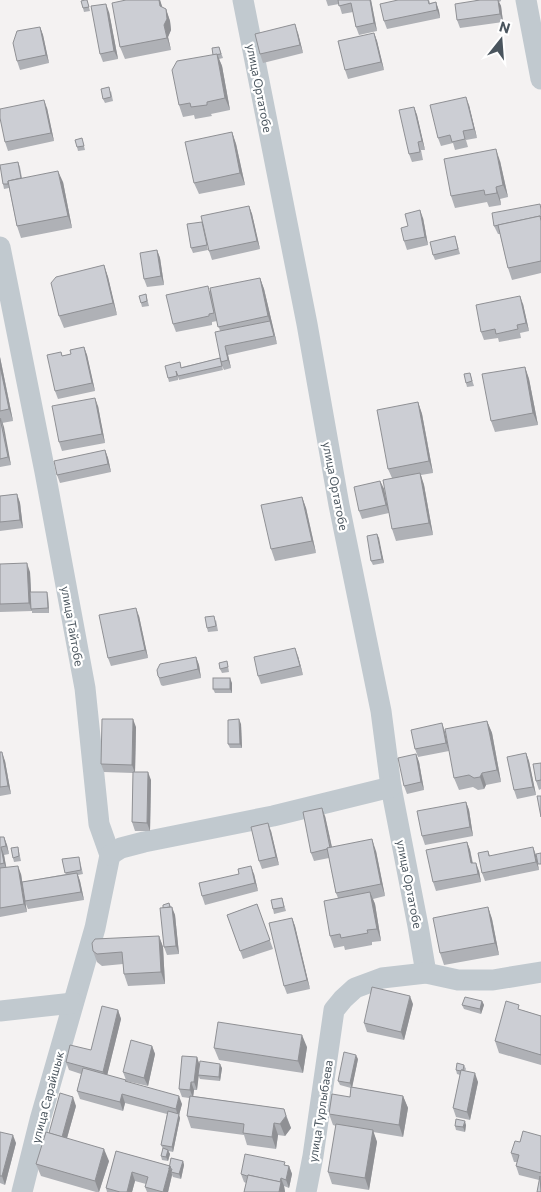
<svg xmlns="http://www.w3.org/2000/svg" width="541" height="1192" font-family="Commissioner,sans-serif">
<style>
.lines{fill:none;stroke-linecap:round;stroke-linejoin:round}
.street{stroke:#c1c9cf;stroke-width:21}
.wall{fill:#afb1b6}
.shaded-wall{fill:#8f9094}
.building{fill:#ccced4;stroke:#8f9094}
.labels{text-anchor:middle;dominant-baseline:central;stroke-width:4.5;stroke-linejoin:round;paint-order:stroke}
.street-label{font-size:12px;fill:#4a555e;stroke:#fff}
</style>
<rect width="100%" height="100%" fill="#f4f2f2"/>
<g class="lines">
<g class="street">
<polyline points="243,0 307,324 339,505 381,711 391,787 418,926 426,973"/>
<polyline points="526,0 541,79"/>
<polyline points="0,247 45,472 85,688 99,824 110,855 95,928 40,1120 22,1192"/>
<polyline points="110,855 121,848 144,842 273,816 391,787"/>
<polyline points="0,1011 73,1003"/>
<polyline points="306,1192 313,1156 334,1010 343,999 355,988 382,978 426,973 458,980 493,980 541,972"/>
</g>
</g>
<g class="wall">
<polygon points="87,0 90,11 84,12 83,8"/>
<polygon points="126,0 160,0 162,8 166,9 170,21 171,30 168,37 171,50 125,59 120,47"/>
<polygon points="326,0 371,0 377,31 359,35 356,27 353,12 342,14 339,4 328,6"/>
<polygon points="398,0 429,0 430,3 436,2 439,11 440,18 387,29 384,21"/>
<polygon points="476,0 501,0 501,1 499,2 501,6 503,22 460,28 457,20"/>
<polygon points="109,12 118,59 103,62 100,54"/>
<polygon points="40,27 43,35 49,63 20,70 17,61"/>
<polygon points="298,33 303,53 263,63 260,54"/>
<polygon points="374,33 377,41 384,70 348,79 345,70"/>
<polygon points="219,47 223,58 219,59 222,66 230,110 211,114 212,116 195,119 194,115 183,117 179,105"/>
<polygon points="111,91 113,101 105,103 103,99"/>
<polygon points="469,105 477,138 466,140 468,147 455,150 453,143 441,146 438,138"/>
<polygon points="414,107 417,115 425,150 421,150 423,160 412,162 409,154"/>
<polygon points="47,108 54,141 8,151 5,142"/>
<polygon points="232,132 236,144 245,185 199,194 194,183"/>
<polygon points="83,142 85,150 78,151 77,147"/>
<polygon points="500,161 508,197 500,199 501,205 489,207 487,202 455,208 451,196"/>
<polygon points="18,162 20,167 22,178 63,182 72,228 21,238 17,226 9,188 4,189 3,184"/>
<polygon points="540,204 541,207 541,273 512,280 508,268 500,234 498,234 494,226"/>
<polygon points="249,206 252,214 260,249 212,260 209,251"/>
<polygon points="423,218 428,245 407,250 404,241"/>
<polygon points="202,222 208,250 193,253 191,248"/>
<polygon points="455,236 460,254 435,260 433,255"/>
<polygon points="157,250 160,258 164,285 147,287 144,279"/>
<polygon points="104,265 108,277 117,315 64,328 59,316"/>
<polygon points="260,278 264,289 277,344 228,355 231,368 224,370 222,366 223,370 179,380 178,377 178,380 169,382 168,378 182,367 220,358 220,331 217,321 212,322 212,325 176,332 173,324 210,291"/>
<polygon points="146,294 149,306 142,307 141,303"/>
<polygon points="523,304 529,331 520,333 521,338 499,342 498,338 484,340 481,332"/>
<polygon points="84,347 87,355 95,391 58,399 55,391 61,352 62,356 71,354"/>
<polygon points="0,357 13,421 2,423 11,465 0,467"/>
<polygon points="525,367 529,379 538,425 495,432 491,421"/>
<polygon points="470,373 474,386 467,387 466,383"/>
<polygon points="418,402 422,414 433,473 421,475 424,485 433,535 396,541 392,529 392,478 388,469"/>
<polygon points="98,406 105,443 62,451 59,442"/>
<polygon points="105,450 108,458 111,472 60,483 57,475"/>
<polygon points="380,481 384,489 389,513 362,519 359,511"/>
<polygon points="17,494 20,503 23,528 0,531 0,496"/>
<polygon points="302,497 306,508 316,553 275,561 271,549"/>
<polygon points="377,534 384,563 373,565 371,561"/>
<polygon points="0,564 30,572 31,592 48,596 49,613 32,613 32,611 0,612"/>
<polygon points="139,616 148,658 111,666 108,658"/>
<polygon points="216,620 218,631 208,632 207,628"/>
<polygon points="298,656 303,675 261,684 258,676"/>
<polygon points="196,657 199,665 201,678 163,686 161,685 158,676"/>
<polygon points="228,666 229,672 222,673 220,669"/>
<polygon points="232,683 232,693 215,693 213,689"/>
<polygon points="487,721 492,733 501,782 486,785 484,789 478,790 473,787 459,790 454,778"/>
<polygon points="241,724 242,748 230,748 228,744"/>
<polygon points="136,727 135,772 151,780 150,831 135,831 132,822 133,773 104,772 101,764"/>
<polygon points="445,732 449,751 418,757 415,749"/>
<polygon points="0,752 5,761 11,794 0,796"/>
<polygon points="526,753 529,761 536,795 517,799 514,790"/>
<polygon points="416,754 419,762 424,790 407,794 404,786"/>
<polygon points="541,763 541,789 539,790 536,781"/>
<polygon points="466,802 469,810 473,836 425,845 422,836"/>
<polygon points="325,816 332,847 376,851 385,896 373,899 375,904 381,941 372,942 372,945 345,950 344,946 334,948 330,936 338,898 336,893 329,858 314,861 311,853"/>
<polygon points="271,831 279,865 262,869 259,861"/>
<polygon points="0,837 4,837 7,845 9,854 4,855 6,867 21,874 22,882 66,874 62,859 80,861 83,874 78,875 80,881 84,900 28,909 25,902 27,912 0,917"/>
<polygon points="467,842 470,850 473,863 479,871 481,882 436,891 433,882"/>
<polygon points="18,847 21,861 14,862 13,858"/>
<polygon points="488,851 490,856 536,855 539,870 485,881 482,873"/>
<polygon points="254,874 258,891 205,905 202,896"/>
<polygon points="282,898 286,911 274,914 273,909"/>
<polygon points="169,903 175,915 179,954 167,955 164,947 163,908"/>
<polygon points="257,904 273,949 243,959 227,915"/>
<polygon points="488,907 492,919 499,955 444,965 440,953"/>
<polygon points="292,918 295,926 310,989 287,994 284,986"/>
<polygon points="159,936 163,947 165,984 128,986 124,974 123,964 102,966 97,962 93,951"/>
<polygon points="482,1001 484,1005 481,1014 464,1009 462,1005"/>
<polygon points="413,1004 404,1040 367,1032 364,1023"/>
<polygon points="118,1010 121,1019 107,1075 126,1080 123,1072 152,1046 155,1054 148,1086 126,1081 182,1104 179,1115 180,1118 173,1152 168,1151 170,1154 168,1161 162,1160 161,1156 163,1149 161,1145 167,1114 125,1103 123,1111 80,1099 77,1091 81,1074 69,1070 66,1062 91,1050"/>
<polygon points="522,1010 541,1016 541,1065 499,1053 495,1041"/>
<polygon points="307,1047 303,1073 219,1060 214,1048"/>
<polygon points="197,1057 199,1065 222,1068 220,1081 200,1079 198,1075 197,1090 194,1090 193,1096 284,1109 291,1128 285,1136 278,1135 276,1149 247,1145 244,1135 191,1128 187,1116 189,1098 182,1097 179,1089"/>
<polygon points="358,1059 352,1087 403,1096 408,1108 403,1137 373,1132 377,1142 369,1190 332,1184 328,1172 336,1126 333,1125 329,1114 350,1097 351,1088 340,1085 338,1081"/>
<polygon points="464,1065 466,1069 465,1071 478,1082 470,1120 456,1117 453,1108 460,1075 457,1074 456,1070"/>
<polygon points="76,1106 67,1138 109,1161 99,1192 96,1192 41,1176 36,1164 49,1133"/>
<polygon points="466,1125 465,1132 456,1130 455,1126"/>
<polygon points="0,1132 16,1143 5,1185 0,1183"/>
<polygon points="541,1136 541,1192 539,1180 519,1175 516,1166 517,1162 514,1162 511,1153 520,1142"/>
<polygon points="116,1151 170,1166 183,1161 184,1165 181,1179 173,1177 172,1175 168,1192 147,1192 145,1187 146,1184 135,1181 132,1192 107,1192 106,1188"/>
<polygon points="286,1165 289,1166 292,1174 289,1188 284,1186 285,1192 244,1192 246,1183 244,1182 241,1174"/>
</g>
<g class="shaded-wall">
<polygon points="159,0 160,0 162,6 164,18 160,6"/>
<polygon points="370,0 371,0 377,31 374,23"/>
<polygon points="498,0 501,6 503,22 500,14"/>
<polygon points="436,2 439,11 440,18 437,10"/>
<polygon points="106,4 109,12 118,59 114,51"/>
<polygon points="166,9 170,21 171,30 168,37 171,50 167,38 164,25"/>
<polygon points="295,24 298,33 303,53 300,45"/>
<polygon points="40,27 43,35 49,63 46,55"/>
<polygon points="374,33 377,41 384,70 381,62"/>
<polygon points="217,54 222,66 230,110 225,98"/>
<polygon points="466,97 469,105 477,138 474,129"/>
<polygon points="44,100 47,108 54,141 51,133"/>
<polygon points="414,107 417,115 425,150 422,141"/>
<polygon points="232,132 236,144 245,185 240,173"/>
<polygon points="496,149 500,161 508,197 503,185"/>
<polygon points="58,171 63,182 72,228 68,216"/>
<polygon points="496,187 500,199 501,205 497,193"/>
<polygon points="249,206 252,214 260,249 257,241"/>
<polygon points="420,210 423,218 428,245 425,237"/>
<polygon points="157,250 160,258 164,285 161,276"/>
<polygon points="104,265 108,277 117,315 113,303"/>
<polygon points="260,278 264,289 277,344 268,316"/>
<polygon points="520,296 523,304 529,331 526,323"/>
<polygon points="225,346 228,355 231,368 228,360"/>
<polygon points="84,347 87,355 95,391 92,383"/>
<polygon points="0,357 13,421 9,409 0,366"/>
<polygon points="525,367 529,379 538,425 533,413"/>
<polygon points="95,398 98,406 105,443 102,434"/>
<polygon points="418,402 422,414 433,473 429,461"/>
<polygon points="1,418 4,427 11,465 8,457"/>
<polygon points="105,450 108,458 111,472 108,464"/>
<polygon points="420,473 424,485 433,535 429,523"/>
<polygon points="380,481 384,489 389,513 386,505"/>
<polygon points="17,494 20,503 23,528 20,520"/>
<polygon points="302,497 306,508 316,553 312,541"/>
<polygon points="377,534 379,538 384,563 382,559"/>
<polygon points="27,563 30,572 32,611 29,603"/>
<polygon points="47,592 48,596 49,613 48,608"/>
<polygon points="136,608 139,616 148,658 145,650"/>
<polygon points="295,648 298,656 303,675 300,666"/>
<polygon points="196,657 199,665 201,678 198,669"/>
<polygon points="230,678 232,683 232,693 230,689"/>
<polygon points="133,719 136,727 135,773 132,765"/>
<polygon points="239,719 241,724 242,748 240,744"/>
<polygon points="487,721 492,733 501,782 497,770"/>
<polygon points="442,723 445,732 449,751 446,743"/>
<polygon points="2,752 5,761 11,794 8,786"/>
<polygon points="526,753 529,761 536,795 533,787"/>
<polygon points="416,754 419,762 424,790 421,782"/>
<polygon points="148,772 151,780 150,831 147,823"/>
<polygon points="482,773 486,785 484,789 480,777"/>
<polygon points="466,802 469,810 473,836 470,827"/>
<polygon points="322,808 325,816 334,857 331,849"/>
<polygon points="268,823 271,831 279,865 276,857"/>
<polygon points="4,837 7,845 9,854 6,846"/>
<polygon points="372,839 376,851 385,896 381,884"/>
<polygon points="467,842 470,850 474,872 471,863"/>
<polygon points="1,847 4,855 7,871 4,863"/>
<polygon points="533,847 536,855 539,870 536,862"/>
<polygon points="476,863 479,871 481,882 478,874"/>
<polygon points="18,866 21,874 27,912 24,904"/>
<polygon points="251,866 254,874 258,891 255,883"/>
<polygon points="77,873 80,881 84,900 81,892"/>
<polygon points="370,892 375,904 381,941 377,929"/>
<polygon points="172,907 175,915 179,954 176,946"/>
<polygon points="488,907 492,919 499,955 495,943"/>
<polygon points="292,918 295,926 310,989 307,980"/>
<polygon points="159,936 163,947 165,984 161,972"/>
<polygon points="410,996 413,1004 404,1040 401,1032"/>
<polygon points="482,1001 484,1005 481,1014 480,1009"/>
<polygon points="118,1010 121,1019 106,1080 103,1072"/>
<polygon points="302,1035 307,1047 303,1073 298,1061"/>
<polygon points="152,1046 155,1054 148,1086 144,1078"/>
<polygon points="356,1055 358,1059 352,1088 350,1083"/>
<polygon points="197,1057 200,1066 197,1090 194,1082"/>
<polygon points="220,1064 222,1068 220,1081 219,1077"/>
<polygon points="475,1073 478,1082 470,1120 467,1112"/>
<polygon points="191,1082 194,1090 193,1098 190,1090"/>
<polygon points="122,1094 125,1103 123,1111 120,1102"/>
<polygon points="179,1096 182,1104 179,1115 180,1118 173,1152 172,1147 178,1117 176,1109"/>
<polygon points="403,1096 408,1108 403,1137 399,1125"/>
<polygon points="73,1097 76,1106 65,1145 62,1137"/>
<polygon points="286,1116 291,1128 285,1136 280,1124"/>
<polygon points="465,1121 466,1125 465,1132 463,1127"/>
<polygon points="274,1123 278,1135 276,1149 272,1137"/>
<polygon points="373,1130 377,1142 369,1190 365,1178"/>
<polygon points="13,1135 16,1143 5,1185 2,1176"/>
<polygon points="104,1149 109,1161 99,1192 95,1181"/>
<polygon points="168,1150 170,1154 168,1161 166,1157"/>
<polygon points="183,1161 184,1165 181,1179 179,1174"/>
<polygon points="170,1166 172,1175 168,1192 163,1192"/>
<polygon points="289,1166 292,1174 289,1188 286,1180"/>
<polygon points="132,1172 135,1181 132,1192 127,1192"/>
<polygon points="281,1178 284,1186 285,1192 279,1192"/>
</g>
<g class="building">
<polygon points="85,0 87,0 89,7 83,8 81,1"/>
<polygon points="126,0 159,0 160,6 166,9 167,19 164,25 167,38 120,47 112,3"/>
<polygon points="338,0 370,0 374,23 356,27 351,3 339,6"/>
<polygon points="398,0 428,0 429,4 436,2 437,10 384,21 380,4"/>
<polygon points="480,0 498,0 500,14 457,20 455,4"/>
<polygon points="106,4 114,51 100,54 91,6"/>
<polygon points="295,24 300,45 260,54 255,34"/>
<polygon points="40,27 46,55 17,61 13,43 17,31"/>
<polygon points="374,33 381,62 345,70 338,41"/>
<polygon points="219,47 221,54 213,55 212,48"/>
<polygon points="217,54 225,98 207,102 207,105 191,107 190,103 179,105 172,70 177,61"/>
<polygon points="109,87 111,97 103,99 101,89"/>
<polygon points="466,97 474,129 463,131 465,139 452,142 450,135 438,138 430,105"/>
<polygon points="44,100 51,133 5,142 0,118 0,109"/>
<polygon points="414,107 422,141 418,142 420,152 409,154 399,110"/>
<polygon points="232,132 240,173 194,183 185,142"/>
<polygon points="82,138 84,146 77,147 75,140"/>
<polygon points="496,149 503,185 496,187 497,193 485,195 484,190 451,196 444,159"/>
<polygon points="18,162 21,178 8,181 8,184 3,184 0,165"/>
<polygon points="58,171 68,216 17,226 8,181"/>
<polygon points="540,204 541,209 541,216 540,217 540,216 494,226 492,213"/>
<polygon points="249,206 257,241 209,251 201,216"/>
<polygon points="420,210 425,237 404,241 401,228 408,226 405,214"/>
<polygon points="540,216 541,221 541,261 508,268 498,225"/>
<polygon points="202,222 207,245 191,248 187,224"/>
<polygon points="455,236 458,249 433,255 430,242"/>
<polygon points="157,250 161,276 144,279 140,253"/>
<polygon points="104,265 113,303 59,316 51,283 56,277"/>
<polygon points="260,278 268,316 218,327 210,288"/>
<polygon points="208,286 214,313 209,314 209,316 173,324 166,295"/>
<polygon points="146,294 147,301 141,303 139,296"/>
<polygon points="520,296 526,323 517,325 518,329 496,334 495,329 481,332 476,305"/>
<polygon points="270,321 274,336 225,346 228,360 221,362 215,332"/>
<polygon points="84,347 92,383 55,391 47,355 61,352 62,356 71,354 70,350"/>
<polygon points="220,358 222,366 178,376 176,371 177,376 168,378 165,366 180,362 181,368"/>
<polygon points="0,366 9,409 0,411"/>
<polygon points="525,367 533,413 491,421 482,374"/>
<polygon points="470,373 472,381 466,383 464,374"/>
<polygon points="95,398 102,434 59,442 52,406"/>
<polygon points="418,402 429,461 388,469 377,410"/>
<polygon points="0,418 8,457 0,459"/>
<polygon points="105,450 108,464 57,475 54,461"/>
<polygon points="420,473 429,523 392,529 383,480"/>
<polygon points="380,481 386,505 359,511 354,487"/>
<polygon points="17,494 20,520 0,522 0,496"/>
<polygon points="302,497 312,541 271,549 261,505"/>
<polygon points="377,534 382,559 371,561 367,536"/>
<polygon points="27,563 29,603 0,604 0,564"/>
<polygon points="30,592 47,592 48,608 31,609"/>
<polygon points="136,608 145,650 108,658 99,615"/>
<polygon points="214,616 216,626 207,628 205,617"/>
<polygon points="295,648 300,666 258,676 254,657"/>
<polygon points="196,657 198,669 160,678 158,676 157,670 160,664"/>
<polygon points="227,661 228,667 220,669 219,663"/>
<rect x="213" y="678" width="17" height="11"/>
<polygon points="102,719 133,719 132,765 101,764"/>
<polygon points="239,719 240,744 228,744 228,720"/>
<polygon points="487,721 497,770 482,773 480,777 474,778 469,775 454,778 445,729"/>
<polygon points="442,723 446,743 415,749 411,730"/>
<polygon points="0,752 2,752 8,786 0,787"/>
<polygon points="526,753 533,787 514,790 507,757"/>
<polygon points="416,754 421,782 404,786 398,758"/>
<polygon points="541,763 541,780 536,781 533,764"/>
<polygon points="133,772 148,772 147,823 132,822"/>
<polygon points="537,796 541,796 541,817"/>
<polygon points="466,802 470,827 422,836 417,811"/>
<polygon points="322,808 330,848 327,848 327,849 311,853 303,812"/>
<polygon points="268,823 276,857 259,861 251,827"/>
<polygon points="0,837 4,837 6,846 1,847 4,863 0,864"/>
<polygon points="372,839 381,884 336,893 327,848"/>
<polygon points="467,842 471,863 476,863 478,874 433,882 426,850"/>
<polygon points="18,847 19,856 13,858 11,848"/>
<polygon points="533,847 536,862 482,873 478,853 488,851 489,856"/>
<polygon points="541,853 541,864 538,864 536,854"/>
<polygon points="79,857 81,870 65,873 62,859"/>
<polygon points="18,866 24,904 0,908 0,868"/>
<polygon points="251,866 255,883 202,896 199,883 239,874 238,869"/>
<polygon points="77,873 81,892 25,901 22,882"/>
<polygon points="370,892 377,929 367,930 368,933 341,938 340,934 330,936 324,901"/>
<polygon points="282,898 284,907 273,909 271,900"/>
<polygon points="169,903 170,907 163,908 163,905"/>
<polygon points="257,904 270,940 240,951 227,915"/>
<polygon points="172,907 176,946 164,947 160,908"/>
<polygon points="488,907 495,943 440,953 433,918"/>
<polygon points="292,918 307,980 284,986 269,923"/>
<polygon points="159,936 161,972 124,974 122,952 97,954 93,951 92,943 95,939"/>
<polygon points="372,987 410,996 401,1032 364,1023"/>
<polygon points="465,997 482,1001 480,1009 462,1005"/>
<polygon points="506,1001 519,1005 518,1009 541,1016 541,1055 495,1041"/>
<polygon points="102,1006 118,1010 103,1072 66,1062 70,1045 91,1050"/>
<polygon points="218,1022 302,1035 298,1061 214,1048"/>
<polygon points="131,1040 152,1046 144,1078 123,1072"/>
<polygon points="344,1052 356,1055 350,1083 338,1081"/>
<polygon points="182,1056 197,1057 194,1082 191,1082 190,1090 179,1089"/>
<polygon points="200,1061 220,1064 219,1077 198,1075"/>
<polygon points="457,1063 464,1065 463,1070 461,1070 461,1071 456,1070"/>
<polygon points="83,1068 126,1080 125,1081 179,1096 176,1109 122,1094 120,1102 77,1091"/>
<polygon points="461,1070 475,1073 467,1112 453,1108"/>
<polygon points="351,1087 403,1096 399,1125 329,1114 332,1094 350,1097"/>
<polygon points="60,1093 73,1097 62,1137 49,1133"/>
<polygon points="190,1096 284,1109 286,1116 280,1124 274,1123 272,1137 243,1133 244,1124 187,1116"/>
<polygon points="168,1111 179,1114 172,1147 161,1145"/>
<polygon points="456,1119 465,1121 463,1127 455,1126"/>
<polygon points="336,1124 373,1130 365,1178 328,1172"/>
<polygon points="523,1131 541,1136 541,1173 516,1166 519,1155 511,1153 515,1141 520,1142"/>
<polygon points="0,1132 13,1135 2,1176 0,1176"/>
<polygon points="46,1132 104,1149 95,1181 36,1164"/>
<polygon points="163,1148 168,1150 166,1157 161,1156"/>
<polygon points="116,1151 170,1166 163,1192 145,1187 148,1177 132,1172 127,1192 120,1192 106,1188"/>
<polygon points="245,1154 285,1162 284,1165 289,1166 286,1180 281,1178 280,1182 248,1175 247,1176 241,1174"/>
<polygon points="171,1158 183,1161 179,1174 171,1172 172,1169 171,1169 170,1166 169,1169"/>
<polygon points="248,1175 281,1182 279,1192 244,1192"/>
<polygon points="540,1176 541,1192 537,1192"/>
</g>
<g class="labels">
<g class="street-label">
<text transform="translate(260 88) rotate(79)">улица Ортатобе</text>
<text transform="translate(336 486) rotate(79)">улица Ортатобе</text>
<text transform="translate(73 626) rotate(80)">улица Тайтобе</text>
<text transform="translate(410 884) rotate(79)">улица Ортатобе</text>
<text transform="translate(47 1097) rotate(-75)">улица Сарайшык</text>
<text transform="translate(320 1111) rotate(-81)">улица Турлыбаева</text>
</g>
</g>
<g transform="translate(501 40) rotate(17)" stroke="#ffffff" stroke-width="4" paint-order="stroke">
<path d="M0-4L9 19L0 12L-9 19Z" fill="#4a555e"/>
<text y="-8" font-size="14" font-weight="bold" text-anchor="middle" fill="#4a555e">N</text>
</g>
</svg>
